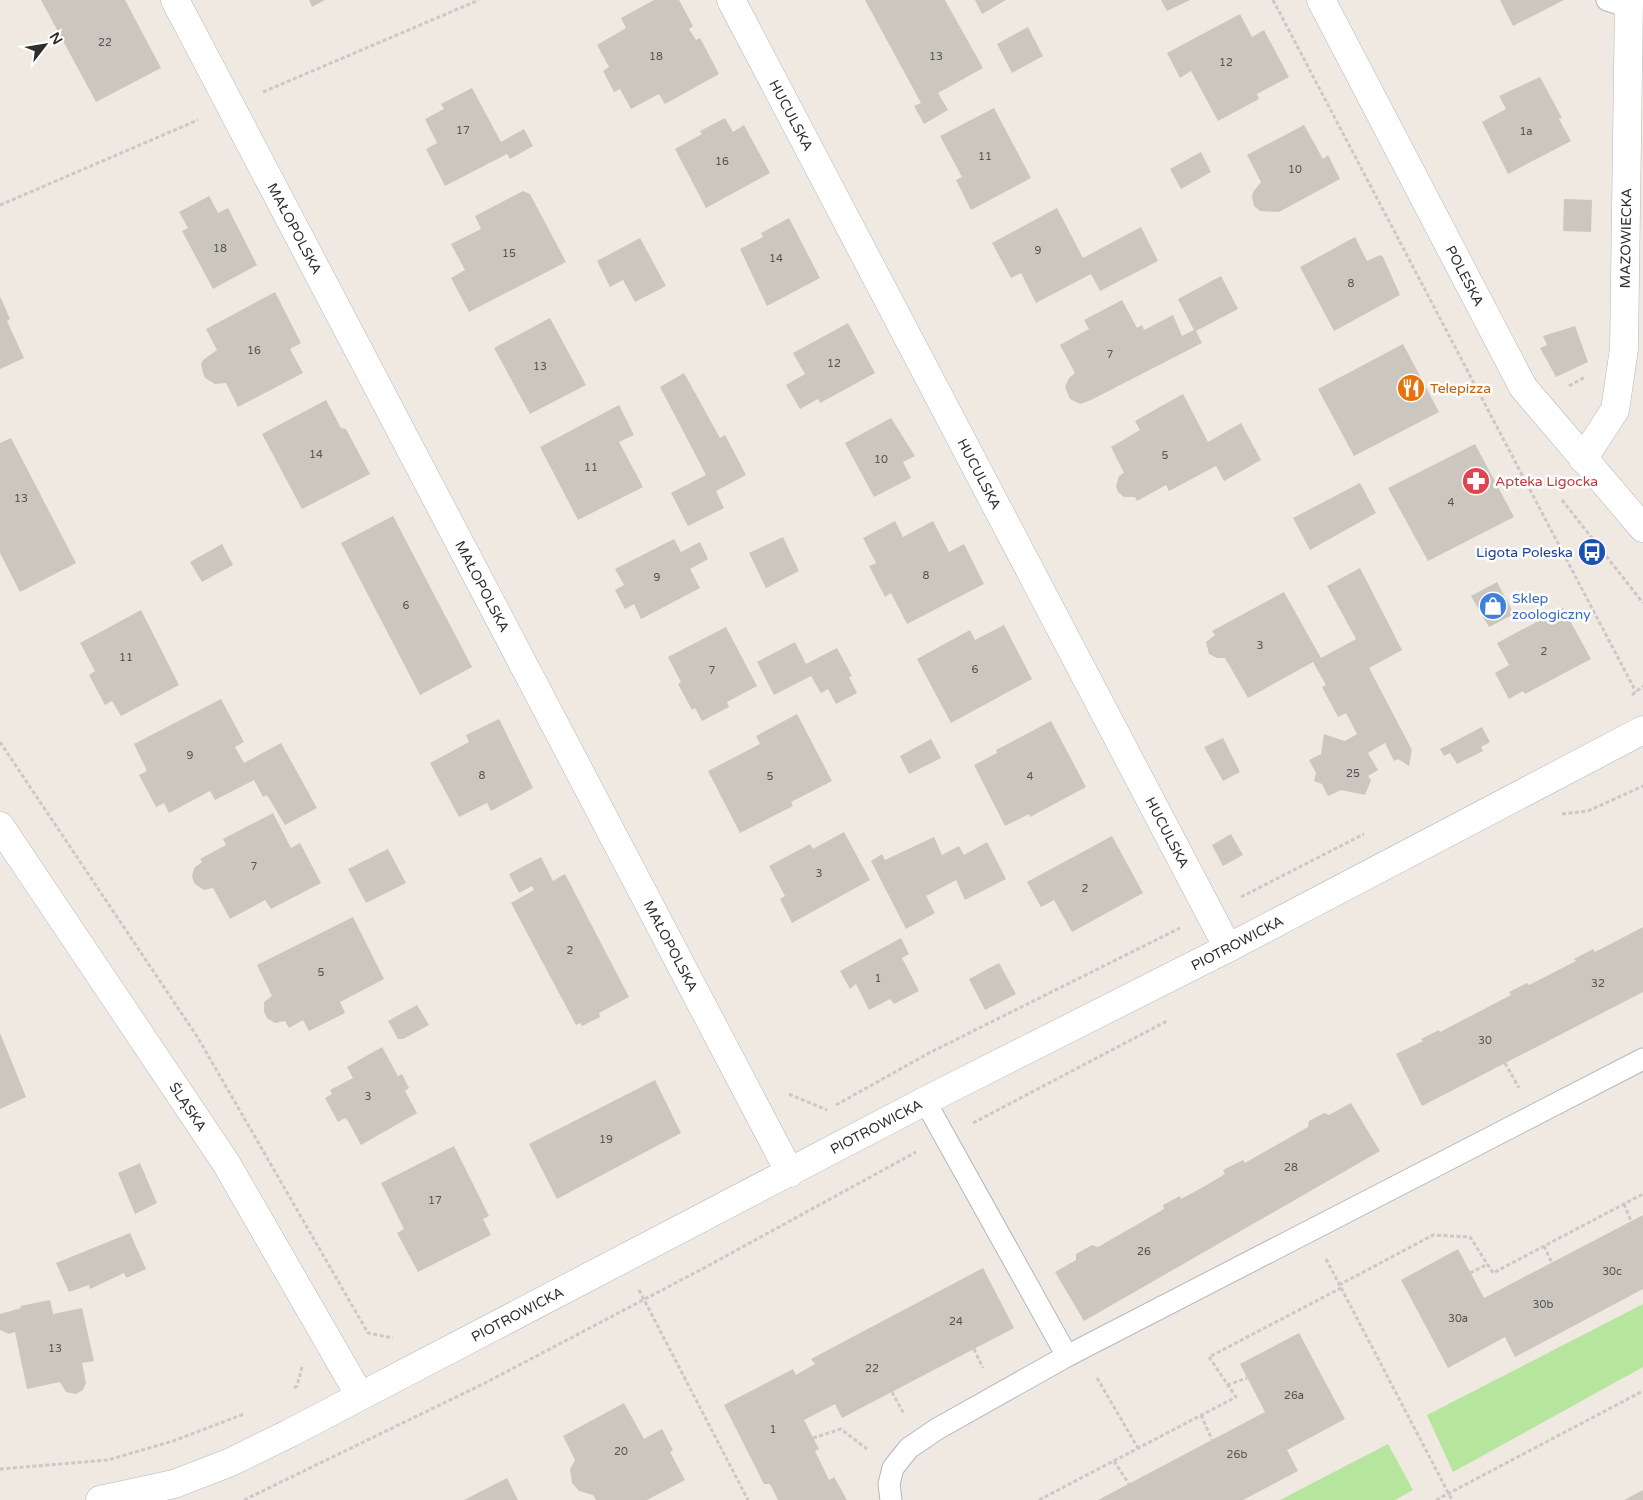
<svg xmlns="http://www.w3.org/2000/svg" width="1643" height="1500" font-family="'Varela Round',sans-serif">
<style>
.green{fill:#b6e59e}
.building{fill:#cbc7bf}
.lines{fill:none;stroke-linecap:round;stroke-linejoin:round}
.service-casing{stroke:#b4b7c1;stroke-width:23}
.minor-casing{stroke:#b4b7c1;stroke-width:29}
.tertiary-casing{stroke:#b4b7c1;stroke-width:29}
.path{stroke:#c9c9c9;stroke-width:3;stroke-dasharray:4 2.5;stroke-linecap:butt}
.service{stroke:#fff;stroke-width:21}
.minor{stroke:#fff;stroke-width:28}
.tertiary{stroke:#fff;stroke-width:28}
.labels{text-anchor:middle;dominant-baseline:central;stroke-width:5;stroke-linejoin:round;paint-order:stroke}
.number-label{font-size:11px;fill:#555452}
.street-label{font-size:14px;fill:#2e2e2e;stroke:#fff}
.food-label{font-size:14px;fill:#c56008;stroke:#fff;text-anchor:start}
.health-label{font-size:14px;fill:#be3a42;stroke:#fff;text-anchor:start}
.transit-label{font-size:14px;fill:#164399;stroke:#fff;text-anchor:end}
.shop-label{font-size:14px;fill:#366cbe;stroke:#fff;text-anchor:start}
</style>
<rect width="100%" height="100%" fill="#efe9e1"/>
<g class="green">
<polygon points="1643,1304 1643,1367 1453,1472 1427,1415"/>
<polygon points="1388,1444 1413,1490 1395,1500 1280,1500"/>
</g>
<g class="building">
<polygon points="41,0 125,0 161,68 96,102"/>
<polygon points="309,0 325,0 312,7"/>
<polygon points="654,0 679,0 693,26 689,29 696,40 700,38 719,74 665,104 659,94 631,109 620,89 614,92 603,71 609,67 597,45 626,28 621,18"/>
<polygon points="865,0 945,0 983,68 938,93 948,110 924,124 914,106 921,103"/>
<polygon points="975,0 1006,0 982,14"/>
<polygon points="1161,0 1190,0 1167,11"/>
<polygon points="1500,0 1564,0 1513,26"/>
<polygon points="1240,14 1252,37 1264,30 1289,77 1257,94 1259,99 1218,121 1191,71 1180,78 1167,53"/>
<polygon points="1028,27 1043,56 1012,73 997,44"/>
<polygon points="1540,77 1562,118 1559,119 1571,141 1508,174 1482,122 1506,109 1499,96"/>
<polygon points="472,88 501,142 524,129 533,146 510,159 507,154 445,186 426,149 437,143 425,119 444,109 441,104"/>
<polygon points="994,108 1031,178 971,210 956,180 962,177 940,136"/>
<polygon points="725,118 733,132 744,125 770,173 706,208 675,149 702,134 700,131"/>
<polygon points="1304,125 1323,159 1328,155 1340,179 1279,212 1260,211 1254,206 1252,197 1253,192 1261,182 1247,155"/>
<polygon points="1201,152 1211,172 1181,189 1170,169"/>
<polygon points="523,191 530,194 566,262 469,312 451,278 465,270 451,244 481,229 475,216"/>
<polygon points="209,196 218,213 228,208 257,265 213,289 182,231 188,228 179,212"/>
<polygon points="1564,199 1592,200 1591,232 1563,231"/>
<polygon points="1057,208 1083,258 1141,227 1158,261 1100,291 1091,274 1036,303 1021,273 1011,278 992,243"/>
<polygon points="789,218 820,278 767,306 740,249 763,237 761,233"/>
<polygon points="1355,237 1367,261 1380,255 1383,257 1400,295 1334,331 1300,267"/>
<polygon points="640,238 666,286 635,302 623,280 610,287 597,261"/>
<polygon points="1221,276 1238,309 1196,331 1202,343 1091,400 1080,404 1070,399 1065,387 1069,378 1075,373 1060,345 1089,329 1084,320 1122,300 1137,328 1142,325 1144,330 1173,315 1182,336 1194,330 1178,299"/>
<polygon points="275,292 301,343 290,349 303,373 238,407 226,383 215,384 205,378 203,373 201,364 203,360 217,350 206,329"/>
<polygon points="0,296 10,319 7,321 24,358 0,369"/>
<polygon points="550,318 586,385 530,414 494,348"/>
<polygon points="848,323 875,373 820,403 818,399 800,409 786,385 805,374 793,353"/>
<polygon points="1575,326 1588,362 1556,377 1540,348 1547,345 1543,336"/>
<polygon points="1403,344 1439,412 1354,456 1318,389"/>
<polygon points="684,373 720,438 725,435 746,475 716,491 724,508 688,526 671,493 706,475 660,387"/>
<polygon points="1183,394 1208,442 1241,423 1261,460 1224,481 1216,466 1169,491 1166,485 1137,501 1135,497 1124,497 1118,492 1116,486 1119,476 1124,473 1111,447 1140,430 1135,421"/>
<polygon points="326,400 341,428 346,429 370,474 302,509 262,434"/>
<polygon points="619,405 634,435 619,442 643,487 578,520 540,447"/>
<polygon points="891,418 915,456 903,462 911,478 874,497 845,443"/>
<polygon points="11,438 76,563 20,592 0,553 0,443"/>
<polygon points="1475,444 1514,517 1428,561 1388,488"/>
<polygon points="1360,483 1376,513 1310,550 1293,518"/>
<polygon points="393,516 472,667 420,695 341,543"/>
<polygon points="895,521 903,537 933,521 949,552 964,544 984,584 907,624 891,593 885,597 869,566 876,563 863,538"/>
<polygon points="783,537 799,571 766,588 749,553"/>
<polygon points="674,539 681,552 700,542 708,559 690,569 700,588 641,619 634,604 625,609 615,590 624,585 615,569"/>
<polygon points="222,544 233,565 202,582 190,562"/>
<polygon points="1360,568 1402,650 1369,668 1412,750 1409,766 1398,759 1394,761 1385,743 1368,753 1378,770 1368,776 1371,780 1365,795 1341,790 1328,796 1322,784 1314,781 1316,773 1309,760 1321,754 1324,734 1345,741 1357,734 1346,713 1338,717 1322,687 1326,685 1313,662 1248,698 1225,658 1217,658 1209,654 1206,642 1215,635 1212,631 1284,592 1321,658 1356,639 1327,586"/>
<polygon points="1497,582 1514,614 1489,627 1471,596"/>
<polygon points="1563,608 1591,659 1525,694 1523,691 1509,699 1495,673 1509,665 1497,643"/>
<polygon points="141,610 179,685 121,716 112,701 105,705 89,675 95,671 80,643"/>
<polygon points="1004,625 1032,679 951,723 917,659 970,630 975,640"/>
<polygon points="726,627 757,686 727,702 729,707 702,721 695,708 692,710 678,684 681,682 668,657"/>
<polygon points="795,642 806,664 837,648 852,676 849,677 857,693 836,704 828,689 821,693 811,676 774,695 757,662"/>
<polygon points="221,699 244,742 235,747 244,763 281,743 317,808 285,825 267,795 263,797 254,780 215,800 210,791 169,813 164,803 156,807 139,775 147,771 134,744"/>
<polygon points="797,714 832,781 791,802 793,806 740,833 708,771 760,744 756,736"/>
<polygon points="499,719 533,788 491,811 487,803 459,817 430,763 469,742 466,735"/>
<polygon points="1051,721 1086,787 1030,817 1029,814 1005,826 974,765 997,753 996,750"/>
<polygon points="1482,727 1490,742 1481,747 1483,751 1457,764 1450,753 1444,756 1440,749"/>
<polygon points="1223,738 1240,772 1223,781 1204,747"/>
<polygon points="931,739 941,758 909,774 900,756"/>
<polygon points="273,813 291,848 300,843 321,883 271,909 265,900 230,919 213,888 204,890 195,884 192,877 194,868 202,862 200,859 226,845 223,839"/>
<polygon points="844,832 870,880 792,923 780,899 785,896 769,866 810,844 813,849"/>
<polygon points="1231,834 1243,855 1223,866 1212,845"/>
<polygon points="1112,836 1143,893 1072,932 1054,900 1041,907 1027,882"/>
<polygon points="934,837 942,855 959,846 964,855 987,842 1006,879 965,900 956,880 926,896 935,913 906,929 871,861 882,854 885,860"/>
<polygon points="388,849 406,883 366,903 348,869"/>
<polygon points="541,857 553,881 565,874 629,997 599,1013 600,1017 582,1026 580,1023 576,1025 511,903 534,890 532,886 519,893 509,874"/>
<polygon points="353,917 384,979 340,1002 345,1013 309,1031 303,1020 289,1028 285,1021 275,1023 267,1018 264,1012 264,1002 272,996 257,965"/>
<polygon points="1643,927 1643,992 1422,1106 1396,1054 1423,1041 1421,1039 1439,1030 1440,1032 1511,995 1509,992 1527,983 1529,985 1576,961 1574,959 1593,949 1595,952"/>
<polygon points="901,938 909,954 902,958 919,991 894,1004 890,999 869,1010 856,984 850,989 840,971"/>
<polygon points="999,963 1016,994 985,1010 969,979"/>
<polygon points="417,1005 429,1025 403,1039 398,1039 388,1021"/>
<polygon points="0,1033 26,1097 0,1109"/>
<polygon points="382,1047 398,1076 402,1074 409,1088 405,1091 417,1113 361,1145 348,1121 345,1118 338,1122 325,1098 332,1094 330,1090 353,1078 347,1067"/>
<polygon points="655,1080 681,1133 557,1199 529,1144"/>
<polygon points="1351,1103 1380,1151 1084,1321 1055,1272 1076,1260 1076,1254 1092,1245 1098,1247 1164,1209 1163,1205 1180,1196 1181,1199 1205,1186 1225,1174 1223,1170 1243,1160 1245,1163 1308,1127 1309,1121 1324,1113 1329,1115"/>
<polygon points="454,1146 489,1216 483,1219 491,1235 418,1272 397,1233 404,1229 381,1183"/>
<polygon points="140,1163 157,1203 135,1214 118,1173"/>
<polygon points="1643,1215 1643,1289 1515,1357 1505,1337 1448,1368 1401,1280 1458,1249 1484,1298"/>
<polygon points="130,1233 146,1269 126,1278 124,1273 90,1289 89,1285 69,1292 56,1263"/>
<polygon points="983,1268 1014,1328 842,1418 835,1404 804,1420 819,1449 815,1451 829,1480 834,1477 847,1500 778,1500 770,1484 764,1484 724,1405 793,1369 796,1375 815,1364 811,1359"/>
<polygon points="50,1300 53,1314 82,1308 94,1361 82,1363 86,1383 83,1390 76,1394 66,1392 60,1382 27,1389 15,1332 9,1334 0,1330 0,1314 21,1308 20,1306"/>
<polygon points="1299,1333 1345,1419 1287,1450 1298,1471 1243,1500 1098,1500 1265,1412 1240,1364"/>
<polygon points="624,1403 644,1439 662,1429 673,1450 670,1452 685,1480 647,1500 596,1500 593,1495 579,1491 572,1483 570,1469 575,1460 563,1436"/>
<polygon points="507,1478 518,1500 464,1500"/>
<polygon points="1643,1490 1643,1500 1624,1500"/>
</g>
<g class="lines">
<defs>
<g id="service">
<polyline points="1607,0 1629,7"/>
<polyline points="1067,1356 1643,1059"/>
<polyline points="891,1500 889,1484 893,1468 909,1448 937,1429 1067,1356 925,1101"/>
</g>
<g id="minor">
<path id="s1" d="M175,0L790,1173"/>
<path id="s2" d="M731,0L1228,948"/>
<path id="s3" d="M1321,0L1523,387L1643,528"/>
<path id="s4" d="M1583,459L1615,410L1624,349L1629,0"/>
<path id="s5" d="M0,826L226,1163L360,1396"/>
</g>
<g id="tertiary">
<path id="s6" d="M100,1500L174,1484L231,1462L290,1433L925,1101L1228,948L1643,730"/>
</g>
</defs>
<use href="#service" class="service-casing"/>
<use href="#minor" class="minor-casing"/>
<use href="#tertiary" class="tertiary-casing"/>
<g class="path">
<polyline points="1273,0 1636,692"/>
<polyline points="263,92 479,0"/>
<polyline points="0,205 198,120"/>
<polyline points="1569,386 1585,377"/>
<polyline points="1562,500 1643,603"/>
<polyline points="1632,695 1643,686"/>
<polyline points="0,742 198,1038 368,1333 393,1338"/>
<polyline points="1562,814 1588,811 1643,786"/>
<polyline points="1241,897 1364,834"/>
<polyline points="1505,1063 1519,1088"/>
<polyline points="789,1094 827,1110"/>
<polyline points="836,1105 929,1053 1180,928"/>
<polyline points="973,1123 1167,1021"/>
<polyline points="1624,1204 1631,1221"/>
<polyline points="1544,1246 1552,1263"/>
<polyline points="1326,1259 1452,1500"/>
<polyline points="1470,1273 1488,1264"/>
<polyline points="1339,1285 1433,1235 1470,1237 1493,1273 1643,1194"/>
<polyline points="639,1290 748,1500"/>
<polyline points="974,1349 983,1368"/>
<polyline points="1097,1378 1138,1448"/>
<polyline points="1227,1385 1247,1378"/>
<polyline points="294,1388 297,1386 302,1367"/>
<polyline points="892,1392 904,1414"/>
<polyline points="1201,1415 1212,1440"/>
<polyline points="813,1438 841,1429 867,1449"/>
<polyline points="1114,1461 1129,1484"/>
<polyline points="0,1469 108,1460 173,1441 244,1414"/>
<polyline points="244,1500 485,1383 704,1268 916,1152"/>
<polyline points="1039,1500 1236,1397 1209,1357 1341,1288"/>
<polyline points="1436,1500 1643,1391"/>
</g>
<use href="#service" class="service"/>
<use href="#minor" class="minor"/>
<use href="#tertiary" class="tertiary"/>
</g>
<defs>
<symbol id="restaurant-disc" viewBox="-11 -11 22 22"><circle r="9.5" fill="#e8710a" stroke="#fff"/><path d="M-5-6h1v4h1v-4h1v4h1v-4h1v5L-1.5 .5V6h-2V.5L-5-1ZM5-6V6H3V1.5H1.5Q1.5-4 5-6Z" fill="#fff"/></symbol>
<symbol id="pharmacy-disc" viewBox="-11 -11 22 22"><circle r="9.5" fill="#e0444e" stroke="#fff"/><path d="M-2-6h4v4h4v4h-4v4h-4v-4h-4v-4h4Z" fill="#fff"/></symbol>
<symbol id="bus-disc" viewBox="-11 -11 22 22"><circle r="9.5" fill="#1a4fb4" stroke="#fff"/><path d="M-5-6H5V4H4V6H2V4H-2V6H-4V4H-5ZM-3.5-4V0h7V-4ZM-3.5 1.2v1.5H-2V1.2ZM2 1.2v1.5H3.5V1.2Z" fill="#fff"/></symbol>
<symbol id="shop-disc" viewBox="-11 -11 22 22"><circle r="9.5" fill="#3f7fe0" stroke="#fff"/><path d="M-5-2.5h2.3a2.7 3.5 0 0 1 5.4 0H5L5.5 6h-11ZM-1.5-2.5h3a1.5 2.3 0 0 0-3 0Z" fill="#fff"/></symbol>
</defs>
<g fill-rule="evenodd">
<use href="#restaurant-disc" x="1395" y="372" width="32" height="32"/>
<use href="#pharmacy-disc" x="1460" y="465" width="32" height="32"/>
<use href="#bus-disc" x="1576" y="536" width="32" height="32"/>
<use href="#shop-disc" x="1477" y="590" width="32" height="32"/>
</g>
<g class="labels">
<g class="number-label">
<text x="105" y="42">22</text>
<text x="656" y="56">18</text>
<text x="936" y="56">13</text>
<text x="1226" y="62">12</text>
<text x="463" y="130">17</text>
<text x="1526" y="131">1a</text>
<text x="985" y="156">11</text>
<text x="722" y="161">16</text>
<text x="1295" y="169">10</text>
<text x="220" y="248">18</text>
<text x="1038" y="250">9</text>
<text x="509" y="253">15</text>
<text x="776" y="258">14</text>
<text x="1351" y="283">8</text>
<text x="254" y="350">16</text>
<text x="1110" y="354">7</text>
<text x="834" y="363">12</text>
<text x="540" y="366">13</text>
<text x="316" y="454">14</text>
<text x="1165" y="455">5</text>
<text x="881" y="459">10</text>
<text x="591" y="467">11</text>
<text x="21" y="498">13</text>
<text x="1451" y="502">4</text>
<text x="926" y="575">8</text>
<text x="657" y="577">9</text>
<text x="406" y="605">6</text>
<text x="1260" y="645">3</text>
<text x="1544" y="651">2</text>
<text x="126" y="657">11</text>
<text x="975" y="669">6</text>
<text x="712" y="670">7</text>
<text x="190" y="755">9</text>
<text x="1353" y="773">25</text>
<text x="482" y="775">8</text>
<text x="770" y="776">5</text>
<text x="1030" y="776">4</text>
<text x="254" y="866">7</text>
<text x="819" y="873">3</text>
<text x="1085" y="888">2</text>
<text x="570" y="950">2</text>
<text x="321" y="972">5</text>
<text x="878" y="978">1</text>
<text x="1598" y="983">32</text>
<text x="1485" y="1040">30</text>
<text x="368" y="1096">3</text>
<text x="606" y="1139">19</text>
<text x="1291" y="1167">28</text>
<text x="435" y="1200">17</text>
<text x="1144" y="1251">26</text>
<text x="1612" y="1271">30c</text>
<text x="1543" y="1304">30b</text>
<text x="1458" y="1318">30a</text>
<text x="956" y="1321">24</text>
<text x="55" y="1348">13</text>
<text x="872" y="1368">22</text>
<text x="1294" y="1395">26a</text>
<text x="773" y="1429">1</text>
<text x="621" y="1451">20</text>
<text x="1237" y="1454">26b</text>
</g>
<g class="street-label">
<text stroke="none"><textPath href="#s2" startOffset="130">HUCULSKA</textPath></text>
<text stroke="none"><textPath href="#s1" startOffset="258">MAŁOPOLSKA</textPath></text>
<text stroke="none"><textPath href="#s4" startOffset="231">MAZOWIECKA</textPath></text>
<text stroke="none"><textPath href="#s3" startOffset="311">POLESKA</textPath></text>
<text stroke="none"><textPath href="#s2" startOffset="535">HUCULSKA</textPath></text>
<text stroke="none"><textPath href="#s1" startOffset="662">MAŁOPOLSKA</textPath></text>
<text stroke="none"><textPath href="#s2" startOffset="940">HUCULSKA</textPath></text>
<text stroke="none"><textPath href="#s6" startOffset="1269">PIOTROWICKA</textPath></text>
<text stroke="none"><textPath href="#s1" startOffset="1068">MAŁOPOLSKA</textPath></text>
<text stroke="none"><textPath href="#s5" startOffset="338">ŚLĄSKA</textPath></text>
<text stroke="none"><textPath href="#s6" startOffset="864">PIOTROWICKA</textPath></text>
<text stroke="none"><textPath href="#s6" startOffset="459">PIOTROWICKA</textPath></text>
</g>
<g class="food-label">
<text x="1430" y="388">Telepizza</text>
</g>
<g class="health-label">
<text x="1495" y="481">Apteka Ligocka</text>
</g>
<g class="transit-label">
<text x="1573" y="552">Ligota Poleska</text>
</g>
<g class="shop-label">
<text x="1512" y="598">Sklep<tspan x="1512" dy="16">zoologiczny</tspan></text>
</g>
</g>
<g transform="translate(45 45) rotate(59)" stroke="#ffffff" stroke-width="4" paint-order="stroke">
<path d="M0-4L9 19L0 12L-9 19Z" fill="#2e2e2e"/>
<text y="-8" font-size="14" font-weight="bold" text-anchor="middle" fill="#2e2e2e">N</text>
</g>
</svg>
